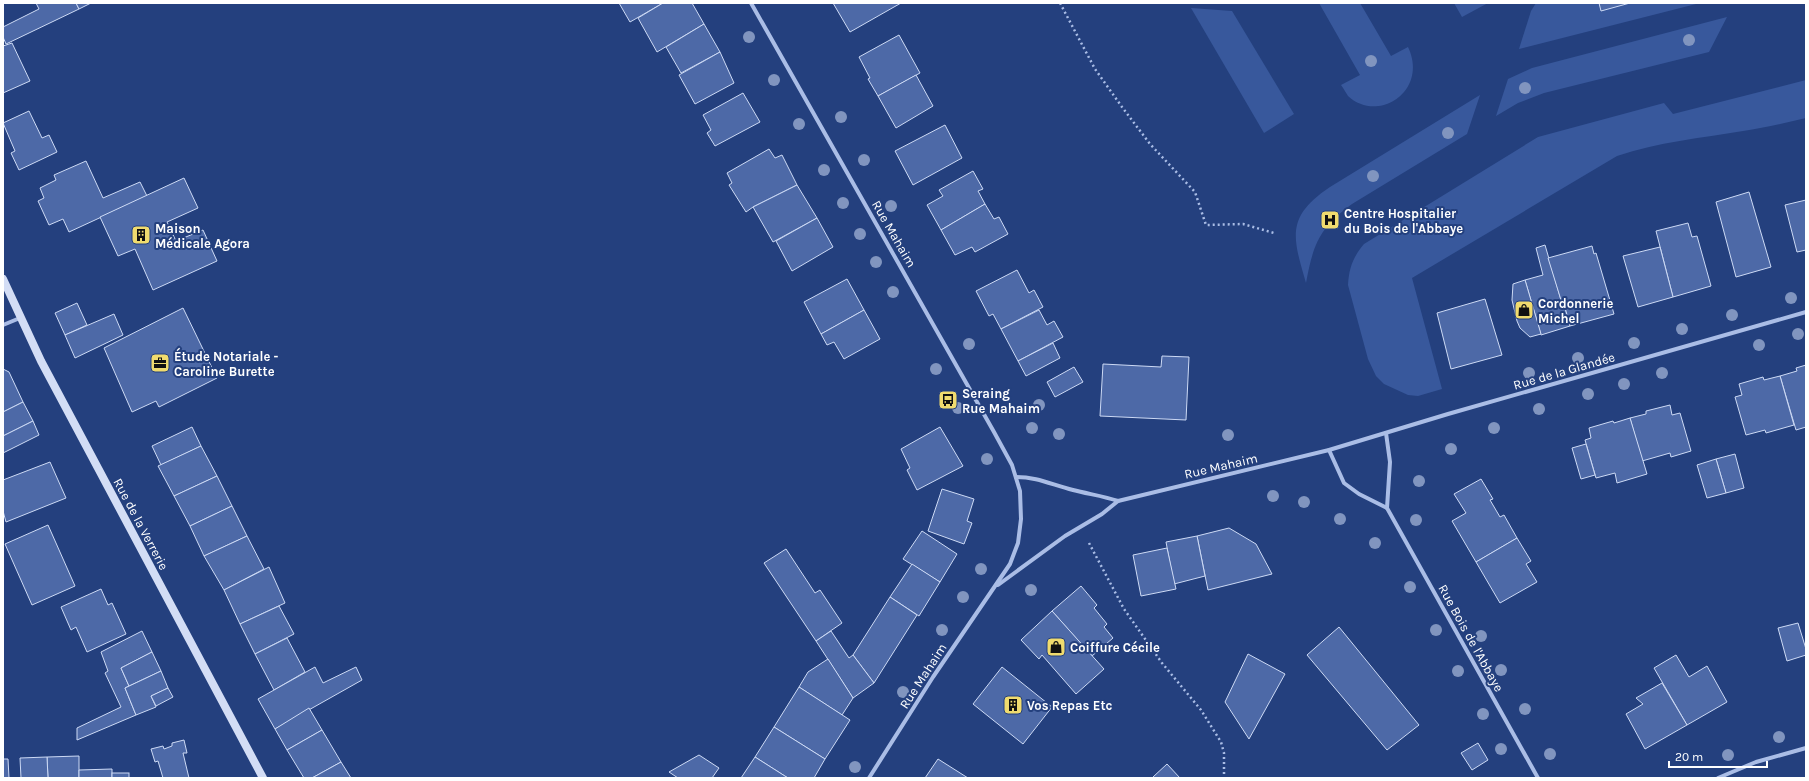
<svg xmlns="http://www.w3.org/2000/svg" width="1809" height="781" font-family="Karla,sans-serif">
<style>
.green{fill:#38589c}
.building{fill:#4d69a7;stroke:#cddaf5}
.lines{fill:none;stroke-linecap:round;stroke-linejoin:round}
.path{stroke:#aabde6;stroke-width:2.5;stroke-dasharray:2 3;stroke-linecap:butt}
.street{stroke:#aabde6;stroke-width:4}
.secondary{stroke:#d3ddf5;stroke-width:8}
.tree{fill:#8195bf}
.labels{text-anchor:middle;dominant-baseline:central;stroke-width:4;stroke-linejoin:round;paint-order:stroke}
.poi-label{font-size:13px;font-weight:bold;fill:#fff;stroke:#24407e;text-anchor:start}
.street-label{font-size:13px;fill:#fff;stroke:#24407e}
</style>
<rect width="100%" height="100%" fill="#24407e"/>
<g class="green">
<path d="M1319,3H1360L1391,56L1408,47C1429,91 1378,124 1348,96C1346,93 1344,89 1341,85L1360,75Z"/>
<polygon points="1454,3 1488,3 1462,17"/>
<polygon points="1536,3 1700,3 1519,49 1531,11"/>
<polygon points="1191,8 1232,11 1294,114 1264,133"/>
<polygon points="1727,17 1709,52 1544,93 1518,103 1496,116 1508,79 1532,68"/>
<path d="M1806,80V118C1785,123 1764,128 1743,131C1701,138 1658,142 1617,156L1412,278L1442,389L1418,396L1408,395L1384,384L1376,376L1368,359L1348,285C1349,268 1353,257 1364,244L1538,137L1664,103L1673,114Z"/>
<path d="M1480,95L1467,134L1352,204C1319,228 1313,245 1306,283C1293,238 1285,217 1330,187Z"/>
</g>
<g class="building">
<polygon points="36,3 76,3 79,9 6,44 3,37 3,27 39,9"/>
<polygon points="76,3 91,3 79,9"/>
<polygon points="619,3 663,3 630,22"/>
<polygon points="663,3 692,3 704,24 657,52 638,18"/>
<polygon points="833,3 901,3 850,32"/>
<polygon points="1599,3 1630,3 1601,11"/>
<polygon points="704,24 720,52 681,73 666,47"/>
<polygon points="899,35 920,73 878,96 868,79 870,78 859,57"/>
<polygon points="12,43 30,81 3,93 3,46"/>
<polygon points="720,52 734,83 695,104 679,75"/>
<polygon points="916,75 933,106 896,128 878,96"/>
<polygon points="743,93 760,122 715,146 707,133 711,130 703,115"/>
<polygon points="29,111 42,138 49,135 57,152 19,170 11,153 15,151 3,123"/>
<polygon points="945,125 962,158 913,185 895,151"/>
<polygon points="769,149 775,158 782,155 797,185 753,207 746,212 729,185 732,183 727,173"/>
<polygon points="86,161 103,198 140,182 147,196 69,232 63,219 49,225 38,201 44,198 40,188 56,180 54,175"/>
<polygon points="973,171 983,189 978,191 985,204 941,230 927,205 943,196 939,190"/>
<polygon points="184,178 198,208 167,222 176,241 203,230 217,261 153,290 135,249 118,256 100,217"/>
<polygon points="797,185 817,218 773,242 753,207"/>
<polygon points="1749,192 1771,267 1736,277 1716,202"/>
<polygon points="1806,200 1806,250 1797,252 1785,205"/>
<polygon points="985,204 994,219 999,217 1008,234 975,252 972,247 955,255 941,230"/>
<polygon points="817,218 833,247 792,271 776,241"/>
<polygon points="1688,223 1692,237 1697,236 1711,286 1673,297 1656,231"/>
<polygon points="1545,245 1561,300 1563,300 1570,326 1541,335 1525,280 1543,275 1536,248"/>
<polygon points="1592,246 1594,254 1596,253 1614,314 1570,326 1563,300 1561,300 1548,258"/>
<polygon points="1660,247 1673,297 1638,307 1623,256"/>
<polygon points="1017,270 1029,293 1034,290 1043,307 1001,329 993,314 989,316 976,291"/>
<polygon points="847,279 864,310 821,334 804,302"/>
<polygon points="1525,280 1541,334 1530,337 1520,328 1517,321 1512,300 1513,284"/>
<polygon points="1485,299 1502,355 1451,369 1437,313"/>
<polygon points="77,303 87,325 65,335 55,313"/>
<polygon points="183,308 217,378 159,407 156,401 132,412 104,348"/>
<polygon points="864,310 880,339 844,359 834,342 827,345 821,334"/>
<polygon points="1039,310 1047,325 1054,321 1063,337 1018,361 1001,329"/>
<polygon points="114,314 123,335 75,358 65,335"/>
<polygon points="1053,343 1060,358 1026,376 1018,361"/>
<polygon points="1162,356 1189,357 1186,420 1100,416 1103,364 1161,367"/>
<polygon points="1806,365 1806,427 1796,430 1780,376 1797,371 1796,368"/>
<polygon points="1074,367 1083,382 1055,397 1047,382"/>
<polygon points="3,369 9,372 23,402 3,412"/>
<polygon points="1780,376 1794,425 1766,433 1765,430 1746,435 1735,397 1742,395 1739,384 1763,377 1764,380"/>
<polygon points="23,402 33,421 3,436 3,412"/>
<polygon points="1670,405 1672,415 1680,413 1691,451 1671,457 1670,453 1642,461 1630,418 1646,414 1646,411"/>
<polygon points="1630,418 1647,474 1617,483 1615,473 1596,478 1585,440 1591,438 1589,428 1613,421 1614,423"/>
<polygon points="33,421 39,435 3,453 3,436"/>
<polygon points="192,427 201,446 161,465 152,446"/>
<polygon points="940,427 963,466 917,490 907,470 910,468 901,449"/>
<polygon points="1586,444 1595,475 1581,479 1572,448"/>
<polygon points="201,446 217,476 174,496 158,466"/>
<polygon points="1735,454 1744,488 1726,493 1716,459"/>
<polygon points="1716,459 1726,493 1707,498 1697,465"/>
<polygon points="50,462 66,498 6,522 3,511 3,480"/>
<polygon points="217,476 232,506 190,526 174,496"/>
<polygon points="1481,479 1493,499 1490,500 1500,517 1504,515 1517,538 1476,562 1452,521 1466,513 1454,494"/>
<polygon points="942,489 974,499 967,521 972,523 964,544 928,531"/>
<polygon points="232,506 247,536 204,556 190,526"/>
<polygon points="48,525 75,586 32,605 5,544"/>
<polygon points="1229,528 1256,544 1272,574 1208,590 1197,536"/>
<polygon points="922,531 957,554 940,582 903,559"/>
<polygon points="247,536 264,569 224,590 204,556"/>
<polygon points="1197,536 1205,576 1174,584 1166,542"/>
<polygon points="1517,538 1531,561 1526,564 1537,582 1500,603 1476,562"/>
<polygon points="1167,548 1176,589 1141,596 1133,555"/>
<polygon points="786,549 815,593 820,590 842,623 816,641 764,563"/>
<polygon points="912,564 940,582 919,616 890,597"/>
<polygon points="269,567 285,603 240,624 224,590"/>
<polygon points="1081,586 1097,605 1094,608 1107,624 1104,627 1113,638 1092,656 1052,611"/>
<polygon points="101,589 108,605 112,603 126,634 87,652 76,627 71,630 61,607"/>
<polygon points="890,597 917,615 874,683 853,655"/>
<polygon points="279,606 294,634 255,654 240,624"/>
<polygon points="1052,611 1104,669 1076,694 1042,655 1039,659 1021,640"/>
<polygon points="1798,623 1806,649 1806,655 1787,661 1778,628"/>
<polygon points="1339,627 1419,725 1387,750 1307,655"/>
<polygon points="142,631 152,652 121,668 129,686 125,688 136,715 77,740 77,728 121,707 105,673 108,671 101,652"/>
<polygon points="831,631 849,658 853,655 874,683 853,698 816,641"/>
<polygon points="287,638 305,672 274,690 255,654"/>
<polygon points="152,652 161,671 129,686 121,668"/>
<polygon points="1248,654 1285,674 1249,739 1225,702"/>
<polygon points="1676,655 1689,677 1707,666 1727,702 1687,725 1654,668"/>
<polygon points="828,659 853,698 842,715 799,687 808,672"/>
<polygon points="315,667 323,683 356,667 362,680 275,729 258,699"/>
<polygon points="1002,667 1052,707 1023,744 973,704"/>
<polygon points="161,671 168,688 151,696 156,707 136,715 125,688"/>
<polygon points="1662,683 1687,725 1645,749 1626,714 1643,704 1636,698"/>
<polygon points="799,687 850,720 825,759 774,727"/>
<polygon points="168,688 173,697 156,706 151,696"/>
<polygon points="309,708 322,730 287,750 275,729"/>
<polygon points="774,727 825,759 814,778 788,778 755,757"/>
<polygon points="322,730 341,762 312,778 304,778 287,750"/>
<polygon points="184,740 187,753 183,753 189,778 163,778 158,761 155,762 151,749 163,746 164,749 172,746 172,743"/>
<polygon points="1478,743 1488,760 1472,770 1461,753"/>
<polygon points="699,755 719,768 712,778 678,778 669,772"/>
<polygon points="79,756 79,778 48,778 47,757"/>
<polygon points="47,757 48,778 21,778 20,758"/>
<polygon points="755,757 788,778 741,778"/>
<polygon points="3,759 8,759 9,778 3,778"/>
<polygon points="938,759 968,778 925,778"/>
<polygon points="341,762 351,778 312,778"/>
<polygon points="1167,764 1180,778 1154,778 1153,777"/>
<polygon points="112,769 112,778 79,778 79,770"/>
<rect x="112" y="773" width="17" height="5"/>
</g>
<g class="lines">
<g class="path">
<polyline points="1060,3 1095,69 1122,107 1150,144 1195,192 1206,225 1243,224 1274,233"/>
<polyline points="1089,543 1124,609 1162,663 1201,710 1221,742 1224,753 1224,778"/>
</g>
<g class="street">
<polyline points="751,3 994,432 1012,465 1020,491 1021,519 1018,543 1010,564 933,677 869,778"/>
<polyline points="3,325 20,318"/>
<polyline points="1386,433 1390,462 1387,508 1538,778"/>
<polyline points="1329,450 1344,483 1359,494 1387,508"/>
<path d="M1016,477C1038,477 1052,485 1073,490C1088,494 1104,496 1118,501"/>
<polyline points="998,585 1065,536 1102,514 1118,501 1329,450 1448,414 1806,312"/>
<polyline points="1718,778 1756,762 1806,748"/>
</g>
<polyline class="secondary" points="3,279 41,361 263,778"/>
</g>
<g class="tree">
<circle cx="749" cy="37" r="6"/>
<circle cx="1689" cy="40" r="6"/>
<circle cx="1371" cy="61" r="6"/>
<circle cx="774" cy="80" r="6"/>
<circle cx="1525" cy="88" r="6"/>
<circle cx="841" cy="117" r="6"/>
<circle cx="799" cy="124" r="6"/>
<circle cx="1448" cy="133" r="6"/>
<circle cx="864" cy="160" r="6"/>
<circle cx="824" cy="170" r="6"/>
<circle cx="1373" cy="176" r="6"/>
<circle cx="843" cy="203" r="6"/>
<circle cx="891" cy="206" r="6"/>
<circle cx="860" cy="234" r="6"/>
<circle cx="876" cy="262" r="6"/>
<circle cx="893" cy="292" r="6"/>
<circle cx="1791" cy="298" r="6"/>
<circle cx="1732" cy="315" r="6"/>
<circle cx="1682" cy="329" r="6"/>
<circle cx="1798" cy="334" r="6"/>
<circle cx="1634" cy="343" r="6"/>
<circle cx="969" cy="344" r="6"/>
<circle cx="1759" cy="345" r="6"/>
<circle cx="1578" cy="358" r="6"/>
<circle cx="936" cy="369" r="6"/>
<circle cx="1529" cy="373" r="6"/>
<circle cx="1662" cy="373" r="6"/>
<circle cx="1624" cy="384" r="6"/>
<circle cx="1588" cy="394" r="6"/>
<circle cx="1039" cy="405" r="6"/>
<circle cx="958" cy="408" r="6"/>
<circle cx="1539" cy="409" r="6"/>
<circle cx="1032" cy="428" r="6"/>
<circle cx="1494" cy="428" r="6"/>
<circle cx="1059" cy="434" r="6"/>
<circle cx="1228" cy="435" r="6"/>
<circle cx="1451" cy="449" r="6"/>
<circle cx="987" cy="459" r="6"/>
<circle cx="1419" cy="481" r="6"/>
<circle cx="1273" cy="496" r="6"/>
<circle cx="1304" cy="502" r="6"/>
<circle cx="1340" cy="519" r="6"/>
<circle cx="1416" cy="520" r="6"/>
<circle cx="1375" cy="543" r="6"/>
<circle cx="981" cy="569" r="6"/>
<circle cx="1410" cy="587" r="6"/>
<circle cx="1031" cy="590" r="6"/>
<circle cx="963" cy="597" r="6"/>
<circle cx="942" cy="630" r="6"/>
<circle cx="1436" cy="630" r="6"/>
<circle cx="1481" cy="636" r="6"/>
<circle cx="1501" cy="670" r="6"/>
<circle cx="1458" cy="671" r="6"/>
<circle cx="903" cy="692" r="6"/>
<circle cx="1525" cy="709" r="6"/>
<circle cx="1483" cy="714" r="6"/>
<circle cx="1779" cy="737" r="6"/>
<circle cx="1501" cy="749" r="6"/>
<circle cx="1550" cy="754" r="6"/>
<circle cx="1728" cy="755" r="6"/>
<circle cx="855" cy="767" r="6"/>
</g>
<defs>
<symbol id="hospital-square" viewBox="-11 -11 22 22"><rect x="-9" y="-9" width="18" height="18" rx="4" fill="#f0db6e" stroke="#24407e"/><path d="M-5-5h3v3.5h4V-5h3V5h-3V1.5h-4V5h-3Z" fill="#111"/></symbol>
<symbol id="building-square" viewBox="-11 -11 22 22"><rect x="-9" y="-9" width="18" height="18" rx="4" fill="#f0db6e" stroke="#24407e"/><path d="M-4-6H4V6H1V3H-1V6H-4ZM-2.5-4.3h1.7v1.8h-1.7ZM.8-4.3h1.7v1.8H.8ZM-2.5-1h1.7V.8h-1.7ZM.8-1h1.7V.8H.8Z" fill="#111"/></symbol>
<symbol id="shop-square" viewBox="-11 -11 22 22"><rect x="-9" y="-9" width="18" height="18" rx="4" fill="#f0db6e" stroke="#24407e"/><path d="M-5-2.5h2.3a2.7 3.5 0 0 1 5.4 0H5L5.5 6h-11ZM-1.5-2.5h3a1.5 2.3 0 0 0-3 0Z" fill="#111"/></symbol>
<symbol id="office-square" viewBox="-11 -11 22 22"><rect x="-9" y="-9" width="18" height="18" rx="4" fill="#f0db6e" stroke="#24407e"/><path d="M-6-3h4V-5.5h4V-3h4V5H-6ZM-1-4.5V-3h2v-1.5ZM-6 0V1H6V0Z" fill="#111"/></symbol>
<symbol id="bus-square" viewBox="-11 -11 22 22"><rect x="-9" y="-9" width="18" height="18" rx="4" fill="#f0db6e" stroke="#24407e"/><path d="M-5-6H5V4H4V6H2V4H-2V6H-4V4H-5ZM-3.5-4V0h7V-4ZM-3.5 1.2v1.5H-2V1.2ZM2 1.2v1.5H3.5V1.2Z" fill="#111"/></symbol>
</defs>
<g fill-rule="evenodd">
<use href="#hospital-square" x="1319" y="209" width="22" height="22"/>
<use href="#building-square" x="130" y="224" width="22" height="22"/>
<use href="#shop-square" x="1513" y="299" width="22" height="22"/>
<use href="#office-square" x="149" y="352" width="22" height="22"/>
<use href="#bus-square" x="937" y="389" width="22" height="22"/>
<use href="#shop-square" x="1045" y="636" width="22" height="22"/>
<use href="#building-square" x="1002" y="694" width="22" height="22"/>
</g>
<g class="labels">
<g class="poi-label">
<text x="1344" y="213">Centre Hospitalier<tspan x="1344" dy="15">du Bois de l'Abbaye</tspan></text>
<text x="155" y="228">Maison<tspan x="155" dy="15">Médicale Agora</tspan></text>
<text x="1538" y="303">Cordonnerie<tspan x="1538" dy="15">Michel</tspan></text>
<text x="174" y="356">Étude Notariale -<tspan x="174" dy="15">Caroline Burette</tspan></text>
<text x="962" y="393">Seraing<tspan x="962" dy="15">Rue Mahaim</tspan></text>
<text x="1070" y="647">Coiffure Cécile</text>
<text x="1027" y="705">Vos Repas Etc</text>
</g>
<g class="street-label">
<text transform="translate(894 234) rotate(60)">Rue Mahaim</text>
<text transform="translate(1564 371) rotate(-16)">Rue de la Glandée</text>
<text transform="translate(1221 466) rotate(-13)">Rue Mahaim</text>
<text transform="translate(141 524) rotate(62)">Rue de la Verrerie</text>
<text transform="translate(1471 638) rotate(61)">Rue Bois de l'Abbaye</text>
<text transform="translate(923 676) rotate(-57)">Rue Mahaim</text>
</g>
</g>
<rect width="1809" height="781" fill="none" stroke="#ffffff" stroke-width="8"/>
<path d="M1669 761v6h98v-6" fill="none" stroke="#ffffff" stroke-width="2"/>
<text x="1675" y="761" font-size="12" fill="#ffffff" stroke="#24407e" stroke-width="3" paint-order="stroke">20 m</text>
</svg>
